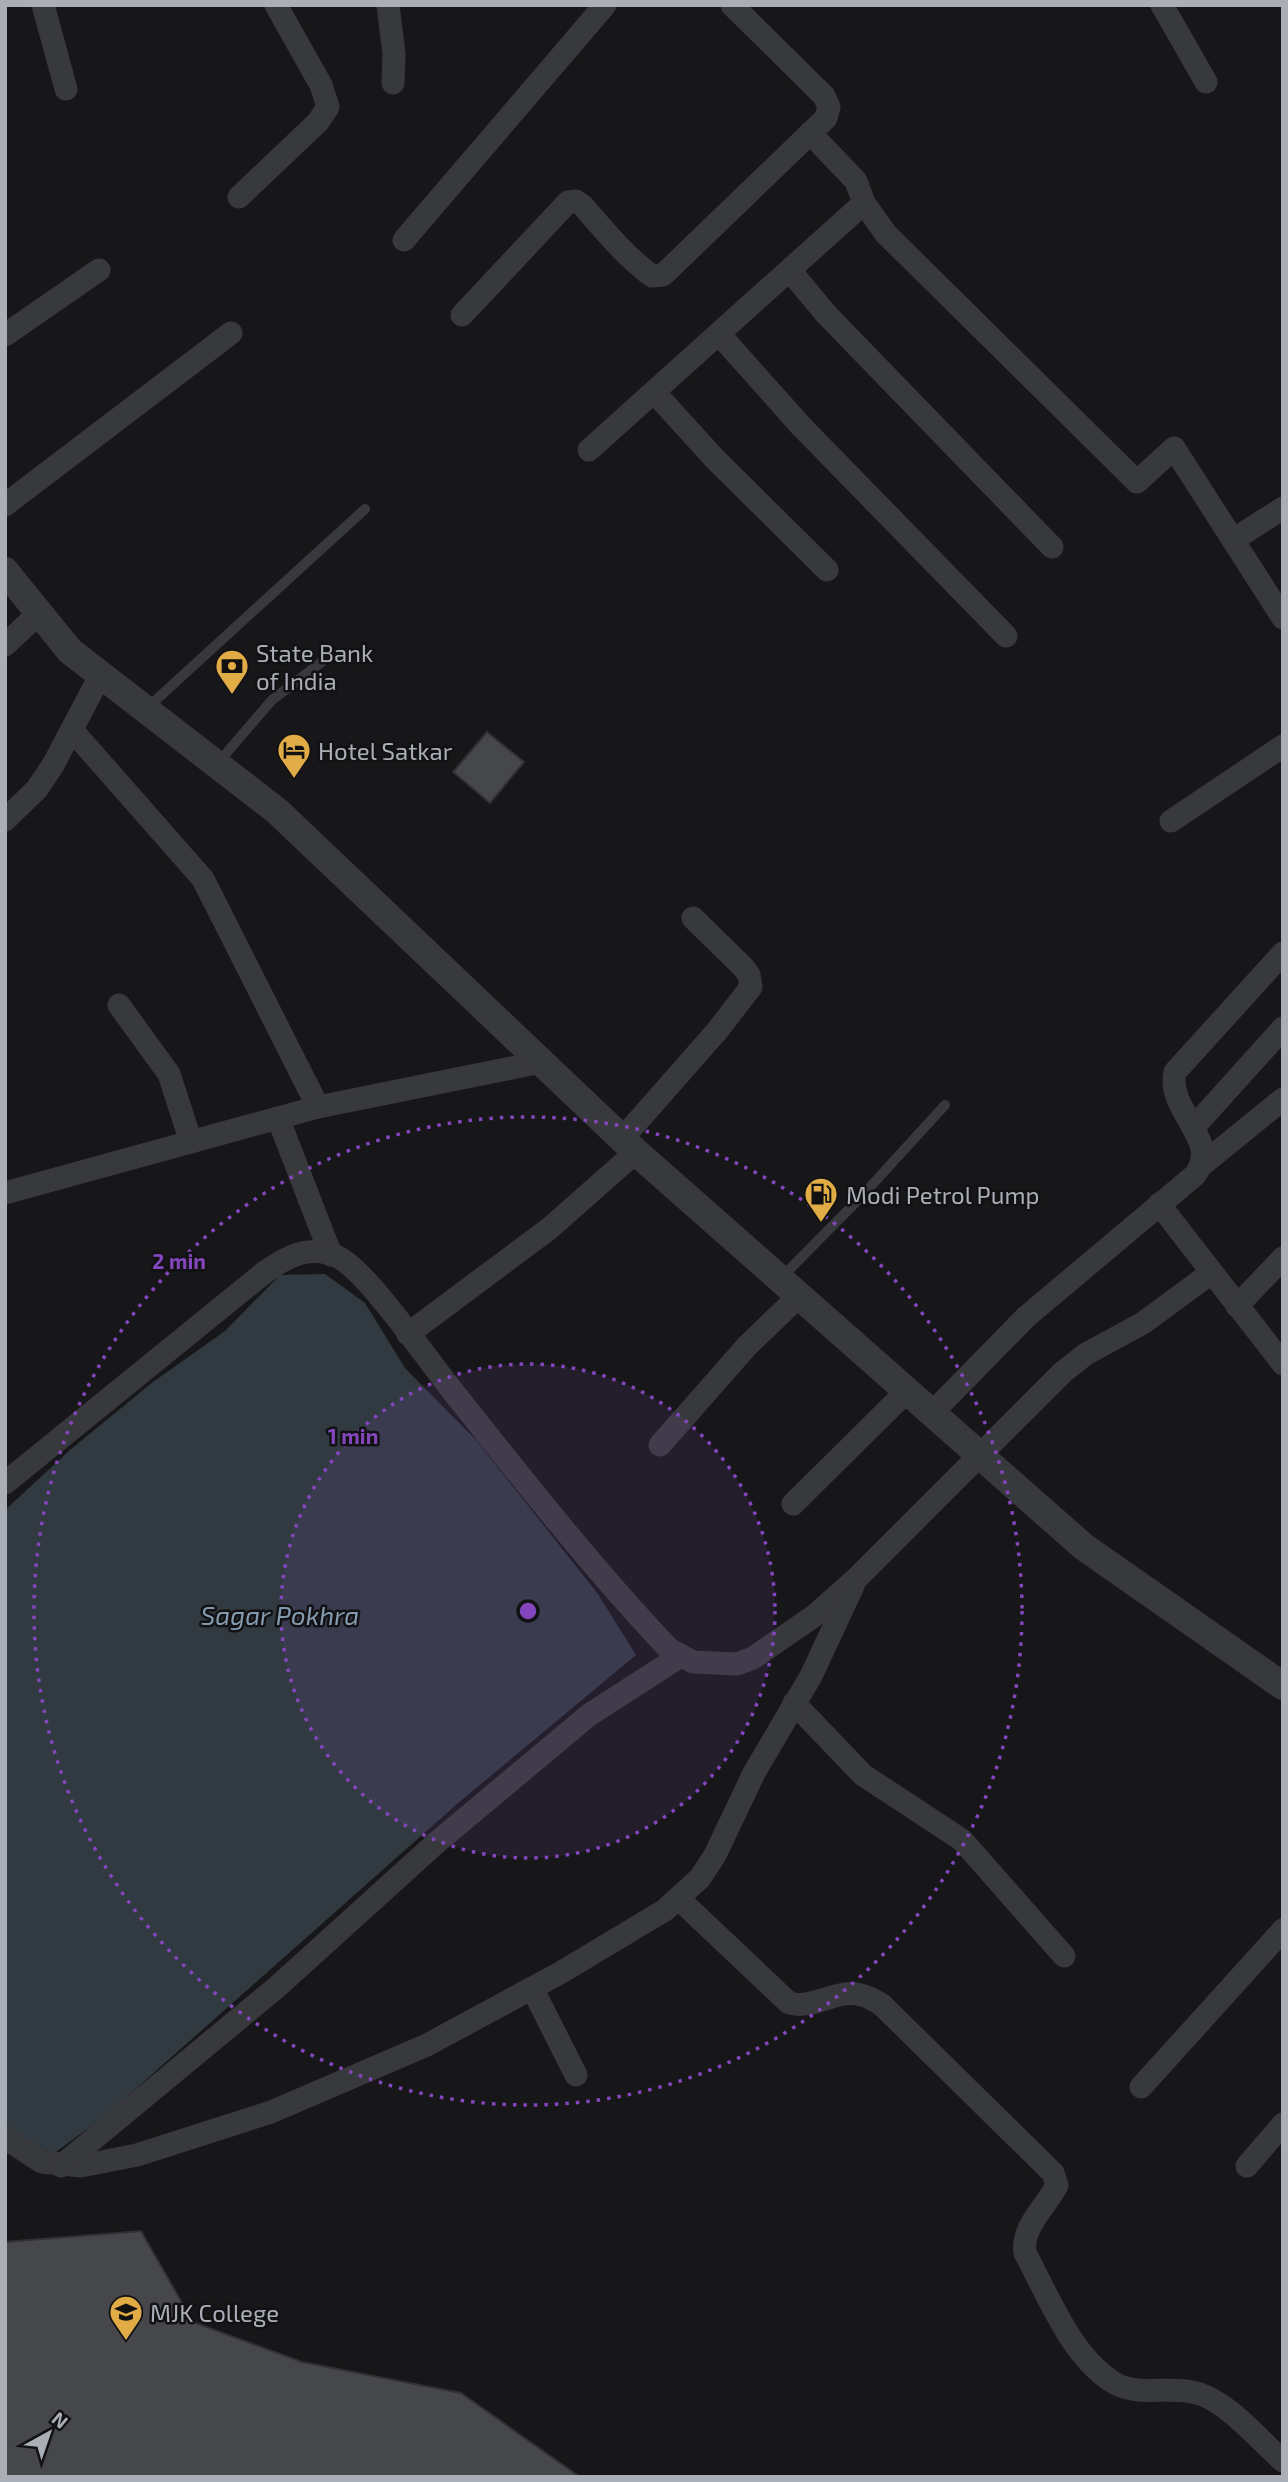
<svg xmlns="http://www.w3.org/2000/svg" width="1288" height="2482" font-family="'Exo 2',sans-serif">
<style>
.water{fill:#313a40}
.building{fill:#46474b;stroke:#313134;stroke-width:2}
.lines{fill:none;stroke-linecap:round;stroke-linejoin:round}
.service{stroke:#38393d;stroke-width:10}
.minor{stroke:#38393d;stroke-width:23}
.tertiary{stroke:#38393d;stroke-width:28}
.ring{fill:none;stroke:#8446bd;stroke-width:3.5;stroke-dasharray:3.5 7}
.labels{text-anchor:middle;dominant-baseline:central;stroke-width:5;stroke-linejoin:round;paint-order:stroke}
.poi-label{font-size:24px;fill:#aaaeb7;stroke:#121214;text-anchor:start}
.water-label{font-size:26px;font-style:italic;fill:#849baf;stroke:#121214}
.centre{fill:#8446bd;stroke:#121214;stroke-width:3.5}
.ring-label{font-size:21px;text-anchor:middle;font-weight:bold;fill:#8446bd;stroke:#121214;stroke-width:5;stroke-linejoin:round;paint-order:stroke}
</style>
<rect width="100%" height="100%" fill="#171719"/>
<polygon class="water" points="325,1274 365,1303 405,1368 477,1441 598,1594 636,1655 457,1804 105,2116 53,2154 14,2133 5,2124 5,1510 70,1450 153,1382 225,1331 280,1275"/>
<g class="building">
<polygon points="487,732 524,762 490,803 453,772"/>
<polygon points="141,2231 193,2322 302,2362 461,2393 580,2477 5,2477 5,2242"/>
</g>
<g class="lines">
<g class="service">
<polyline points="146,709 365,509"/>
<polyline points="217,764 272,700 323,661"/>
<polyline points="782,1277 860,1198 945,1105"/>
</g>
<g class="minor">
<polyline points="43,5 66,89"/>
<polyline points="388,5 394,54 393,83"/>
<polyline points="1162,5 1206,82"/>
<polyline points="810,133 856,181 864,203 886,234 1137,482 1174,448 1283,618"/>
<polyline points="239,197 318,122 328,107 321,85 276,5"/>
<polyline points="404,240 605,5"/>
<polyline points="791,272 827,315 1052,547"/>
<path d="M462,315L568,202L576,201L583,206C605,231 625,256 652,276L663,275L826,118L829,107L824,96L732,5"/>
<polyline points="719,334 801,426 1006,636"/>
<polyline points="5,335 99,270"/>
<polyline points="654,392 715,459 827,570"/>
<polyline points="589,450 864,203"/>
<polyline points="5,505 231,333"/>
<polyline points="1233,540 1283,508"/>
<polyline points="5,645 38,614"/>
<polyline points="72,730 203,879 318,1107"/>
<polyline points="5,820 37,789 53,765 101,674"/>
<polyline points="1171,821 1283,746"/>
<polyline points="119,1005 169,1074 191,1142"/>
<polyline points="278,1118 331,1255"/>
<polyline points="1193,1128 1283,1028"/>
<polyline points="622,1139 717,1031 751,987 749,975 744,968 693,918"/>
<polyline points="1203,1164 1283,1099"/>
<polyline points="5,1193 318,1107 541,1062"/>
<polyline points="1159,1204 1283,1364"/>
<polyline points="1237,1306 1283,1258"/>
<polyline points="408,1334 550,1228 636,1152"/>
<path d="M932,1413L1026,1317L1195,1175C1222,1140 1166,1111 1175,1072L1283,953"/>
<polyline points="660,1445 747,1346 799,1296"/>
<path d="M5,1483L265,1272C288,1256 309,1244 338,1257C367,1271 427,1359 451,1389C520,1476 593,1569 669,1649L693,1662L737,1664L753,1658L814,1616L858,1577L1063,1372L1086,1354L1143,1323L1211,1273"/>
<polyline points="793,1504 907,1391"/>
<polyline points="794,1703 863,1775 962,1840 1064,1956"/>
<path d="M679,1899L789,2003C814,2010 837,1988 861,1995C867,1996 875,2001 881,2004L1053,2173L1057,2185C1046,2207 1021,2227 1025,2253C1048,2295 1070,2354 1111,2381C1138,2399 1171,2384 1200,2394C1231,2405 1258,2439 1283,2461"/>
<polyline points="532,1988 576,2075"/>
<polyline points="1141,2087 1283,1930"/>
<polyline points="5,2138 42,2162 81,2166 137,2155 271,2112 427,2045 560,1973 665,1910 700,1878 715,1855 754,1773 811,1676 853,1586"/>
<polyline points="61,2166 277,1987 436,1843 589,1715 679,1657"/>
<polyline points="1247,2166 1283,2124"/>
</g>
<polyline class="tertiary" points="5,571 70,651 277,811 636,1152 1084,1547 1283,1686"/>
</g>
<circle cx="528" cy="1611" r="247" fill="#8446bd" fill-opacity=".12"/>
<g class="ring">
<circle cx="528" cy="1611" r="247"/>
<circle cx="528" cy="1611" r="494"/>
</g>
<defs>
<symbol id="bank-pin" viewBox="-11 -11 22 30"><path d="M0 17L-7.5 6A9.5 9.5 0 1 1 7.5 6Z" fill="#e1ac46" stroke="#121214"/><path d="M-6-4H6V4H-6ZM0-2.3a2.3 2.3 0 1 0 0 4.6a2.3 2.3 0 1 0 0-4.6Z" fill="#111"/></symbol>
<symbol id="hotel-pin" viewBox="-11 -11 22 30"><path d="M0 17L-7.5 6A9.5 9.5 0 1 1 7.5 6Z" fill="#e1ac46" stroke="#121214"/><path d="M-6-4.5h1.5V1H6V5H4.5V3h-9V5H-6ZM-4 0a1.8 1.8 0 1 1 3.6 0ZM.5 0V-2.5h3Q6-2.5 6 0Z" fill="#111"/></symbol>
<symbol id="fuel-pin" viewBox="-11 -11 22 30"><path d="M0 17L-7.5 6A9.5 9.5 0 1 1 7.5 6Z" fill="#e1ac46" stroke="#121214"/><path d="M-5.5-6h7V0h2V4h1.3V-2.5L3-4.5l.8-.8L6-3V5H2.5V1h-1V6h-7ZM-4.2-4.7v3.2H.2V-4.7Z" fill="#111"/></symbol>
<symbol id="university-pin" viewBox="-11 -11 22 30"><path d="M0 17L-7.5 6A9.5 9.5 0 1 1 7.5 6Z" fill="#e1ac46" stroke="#121214"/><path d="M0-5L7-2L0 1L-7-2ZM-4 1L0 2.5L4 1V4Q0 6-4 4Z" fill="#111"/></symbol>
</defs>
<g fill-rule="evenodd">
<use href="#bank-pin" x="213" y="647" width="38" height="52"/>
<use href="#hotel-pin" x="275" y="731" width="38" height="52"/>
<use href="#fuel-pin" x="802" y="1175" width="38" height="52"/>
<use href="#university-pin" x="107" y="2293" width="38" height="52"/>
</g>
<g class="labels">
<g class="poi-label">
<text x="256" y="652">State Bank<tspan x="256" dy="28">of India</tspan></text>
<text x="318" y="750">Hotel Satkar</text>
<text x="846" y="1194">Modi Petrol Pump</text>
<text x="150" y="2312">MJK College</text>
</g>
<g class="water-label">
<text x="280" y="1614">Sagar Pokhra</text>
</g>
</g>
<circle cx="528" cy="1611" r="10" class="centre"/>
<g class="ring-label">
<text x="179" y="1269">2 min</text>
<text x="353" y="1444">1 min</text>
</g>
<rect width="1288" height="2482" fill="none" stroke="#aaaeb7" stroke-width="14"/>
<g transform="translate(49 2433) rotate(40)" stroke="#121214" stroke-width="5" paint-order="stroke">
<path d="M0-5L12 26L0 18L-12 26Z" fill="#aaaeb7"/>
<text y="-10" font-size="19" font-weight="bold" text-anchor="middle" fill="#aaaeb7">N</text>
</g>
</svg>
